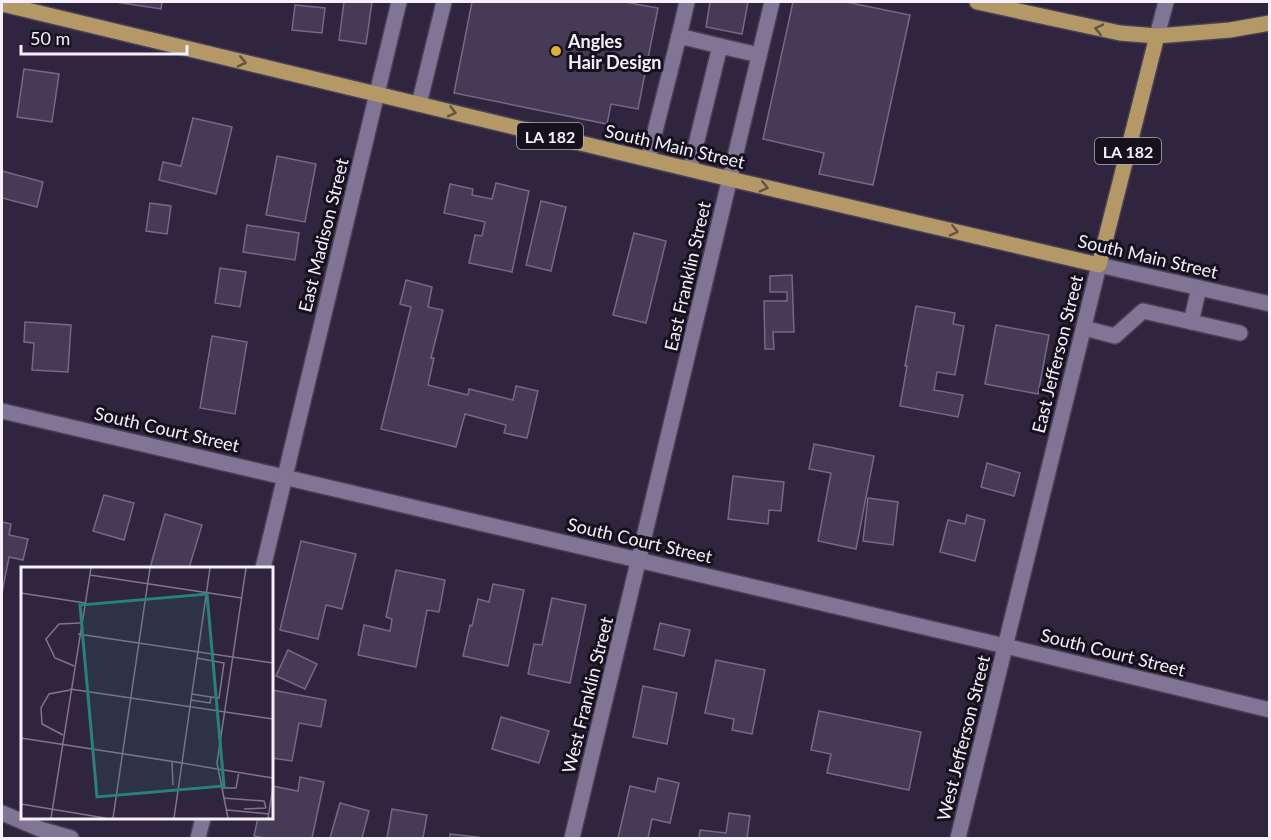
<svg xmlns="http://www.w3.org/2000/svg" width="1271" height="840" font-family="Lato,sans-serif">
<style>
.building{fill:#463b57;stroke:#746987;stroke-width:1.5}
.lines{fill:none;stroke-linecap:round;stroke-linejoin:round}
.minor-casing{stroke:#484055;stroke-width:18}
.major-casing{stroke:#484055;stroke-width:18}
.minor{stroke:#807594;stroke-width:15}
.major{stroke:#b49865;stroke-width:15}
.oneway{stroke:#645441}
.poi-dot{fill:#ddb133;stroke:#15111d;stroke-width:2}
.labels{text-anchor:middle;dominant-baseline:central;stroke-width:6;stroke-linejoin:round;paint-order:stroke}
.shield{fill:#15111d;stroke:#b1adba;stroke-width:1.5}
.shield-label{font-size:16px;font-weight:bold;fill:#f4f0fd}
.poi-label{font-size:18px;font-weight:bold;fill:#f4f0fd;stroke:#15111d;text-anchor:start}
.street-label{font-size:18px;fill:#f4f0fd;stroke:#15111d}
.inset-road{fill:none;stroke:#7e768b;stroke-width:1.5}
.view{fill:#26827c;fill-opacity:0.15;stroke:#26827c;stroke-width:3}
.inset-edge{fill:none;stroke:#f4f0fd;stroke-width:3}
</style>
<rect width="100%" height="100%" fill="#2f253f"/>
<g class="building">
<polygon points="115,2 162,2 161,9"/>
<polygon points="344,2 372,2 366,44 339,40"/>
<polygon points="472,2 625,2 658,8 638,109 611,104 607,124 454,93"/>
<polygon points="710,2 748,2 742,34 706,27"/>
<polygon points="793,2 846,2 910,15 873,185 819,174 824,153 763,139"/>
<polygon points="295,5 325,8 322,33 292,30"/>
<polygon points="24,69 59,74 52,122 17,117"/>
<polygon points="193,118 232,127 216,194 159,180 163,162 181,166"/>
<polygon points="277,156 316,164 305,222 266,215"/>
<polygon points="2,171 43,182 37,207 2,198"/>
<polygon points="496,183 529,191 512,272 469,263 475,235 482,236 485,222 444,213 450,184 473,189 472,195 492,199"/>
<polygon points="541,201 566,207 551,271 526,265"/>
<polygon points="150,203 171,206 167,234 146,231"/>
<polygon points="247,225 299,233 295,260 243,252"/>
<polygon points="634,233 666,241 646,323 613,315"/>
<polygon points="220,268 246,272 240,307 215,303"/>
<polygon points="792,275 794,332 773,332 774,349 765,349 764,301 787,301 787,292 770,292 770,276"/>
<polygon points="406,280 432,287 428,307 443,310 431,358 434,358 428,385 468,395 469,389 513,400 516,386 538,391 527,438 504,433 506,425 465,414 456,447 381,429 411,307 400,304"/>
<polygon points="916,306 955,313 953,324 964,326 955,375 937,372 934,390 963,395 958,417 900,406 907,366 905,366"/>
<polygon points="25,322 71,325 68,372 32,370 34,343 24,342"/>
<polygon points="996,325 1049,335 1038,394 985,384"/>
<polygon points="212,336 247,342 235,414 200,408"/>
<polygon points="814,444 874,456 856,549 818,541 831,473 809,469"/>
<polygon points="987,463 1020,473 1014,496 981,487"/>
<polygon points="733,476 784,482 781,511 769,510 768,524 728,519"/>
<polygon points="104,495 134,503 124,540 93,531"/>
<polygon points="868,498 898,502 893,545 863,541"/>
<polygon points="165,514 202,525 189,568 150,568"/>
<polygon points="967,515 985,520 975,561 940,552 948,520 965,524"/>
<polygon points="2,522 11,524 9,535 28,539 23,560 9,557 2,593"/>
<polygon points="301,541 356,554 342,609 326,605 318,639 280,630"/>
<polygon points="396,570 445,580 439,612 427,610 416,667 358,655 364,625 390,631 392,619 386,617"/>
<polygon points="493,584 524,590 508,666 463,656 470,625 472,626 478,599 489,602"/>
<polygon points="552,598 586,605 570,683 528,674 534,644 542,645"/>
<polygon points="660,623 690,630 684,656 654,649"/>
<polygon points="288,650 317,664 305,689 276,676"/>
<polygon points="716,660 765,670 752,734 732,730 734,719 705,713"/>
<polygon points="643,686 677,693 667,744 633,737"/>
<polygon points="272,690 326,700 321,727 299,723 292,761 272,758"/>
<polygon points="819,711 921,732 909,790 827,773 831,754 811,750"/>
<polygon points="501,717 549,731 539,763 492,749"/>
<polygon points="300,777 324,782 312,838 265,838 254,836 258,818 272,818 272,786 298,791"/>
<polygon points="658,778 679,783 670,823 652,819 648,838 618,838 630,786 655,792"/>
<polygon points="340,803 369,811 362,838 330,838"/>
<polygon points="392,809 427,815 423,838 387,838"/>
<polygon points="729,813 750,816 747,838 699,838 700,830 726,833"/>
<polygon points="450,834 478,837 477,838 450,838"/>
</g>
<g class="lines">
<defs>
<g id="minor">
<polyline points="679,36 687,2"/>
<polyline points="1157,36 1166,2"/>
<polyline points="720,46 759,55"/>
<polyline points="419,104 444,2"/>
<polyline points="648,159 679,36 720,46 690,169"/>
<polyline points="1191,322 1199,288"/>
<polyline points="1084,328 1115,336 1143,311 1240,333"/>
<polyline points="2,411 1005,646 1270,710"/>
<polyline points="263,568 399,2"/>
<polyline points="2,813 40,829 71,838"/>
<polyline points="198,838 203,818"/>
<polyline points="572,838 772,2"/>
<polyline points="958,838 1099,265 1270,304"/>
</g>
<g id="major">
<polyline points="977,2 1120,33 1157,36 1230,30 1270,23"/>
<polyline points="2,4 730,179 1099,265 1157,36"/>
</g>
</defs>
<use href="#minor" class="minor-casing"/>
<use href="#major" class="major-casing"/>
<use href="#minor" class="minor"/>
<use href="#major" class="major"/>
</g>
<defs><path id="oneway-chevron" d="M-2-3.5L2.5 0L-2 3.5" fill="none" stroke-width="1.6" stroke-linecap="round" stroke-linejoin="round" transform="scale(1.5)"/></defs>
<g class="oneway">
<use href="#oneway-chevron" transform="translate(1099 29) rotate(-167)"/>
<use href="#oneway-chevron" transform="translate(242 62) rotate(13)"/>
<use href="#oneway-chevron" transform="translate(452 112) rotate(14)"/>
<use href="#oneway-chevron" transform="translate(764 187) rotate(13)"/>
<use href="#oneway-chevron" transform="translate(954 231) rotate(13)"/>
</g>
<circle class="poi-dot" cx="556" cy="51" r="6"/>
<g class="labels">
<g class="shield">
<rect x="517" y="123" width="66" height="26" rx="4.5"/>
<rect x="1095" y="138" width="66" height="26" rx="4.5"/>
</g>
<g class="shield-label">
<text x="550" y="136">LA 182</text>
<text x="1128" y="151">LA 182</text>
</g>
<g class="poi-label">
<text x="568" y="41">Angles<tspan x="568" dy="21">Hair Design</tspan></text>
</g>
<g class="street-label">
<text transform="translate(675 146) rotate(13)">South Main Street</text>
<text transform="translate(323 235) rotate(-76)">East Madison Street</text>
<text transform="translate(1148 256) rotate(13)">South Main Street</text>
<text transform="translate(687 276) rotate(-77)">East Franklin Street</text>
<text transform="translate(1057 354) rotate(-76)">East Jefferson Street</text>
<text transform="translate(167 429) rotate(13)">South Court Street</text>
<text transform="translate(640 540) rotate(13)">South Court Street</text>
<text transform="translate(1113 652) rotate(14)">South Court Street</text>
<text transform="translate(587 695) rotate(-76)">West Franklin Street</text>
<text transform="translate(963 738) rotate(-76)">West Jefferson Street</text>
</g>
</g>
<g transform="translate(21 567)">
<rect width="252" height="252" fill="#2f253f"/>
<path class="inset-road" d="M189,1L161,196L196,202M69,8L221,31M0,26L64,36M57,67L252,96M176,91L203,96L198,131L190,130M53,99L34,91L25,72L38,57L59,56M49,122L252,152M170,133L189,136L190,130L171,127M42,168L21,157L20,141L28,127L49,123M0,171L161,196L153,251M151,195L152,218M197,202L252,211M201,221H215L218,205M202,231L243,234L245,241M0,237L84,251M223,242L245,241M206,243L248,247M30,251L70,1M92,251L129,1M207,251L196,196L225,1M247,251L252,220"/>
<path class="view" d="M186,27L203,219L76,230L59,38Z"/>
<rect width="252" height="252" class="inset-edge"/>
</g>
<rect width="1271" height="840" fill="none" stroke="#f4f0fd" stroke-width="6"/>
<path d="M21 45v9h166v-9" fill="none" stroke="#f4f0fd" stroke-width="3"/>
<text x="30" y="45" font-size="18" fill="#f4f0fd" stroke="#15111d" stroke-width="4.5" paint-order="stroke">50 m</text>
</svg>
